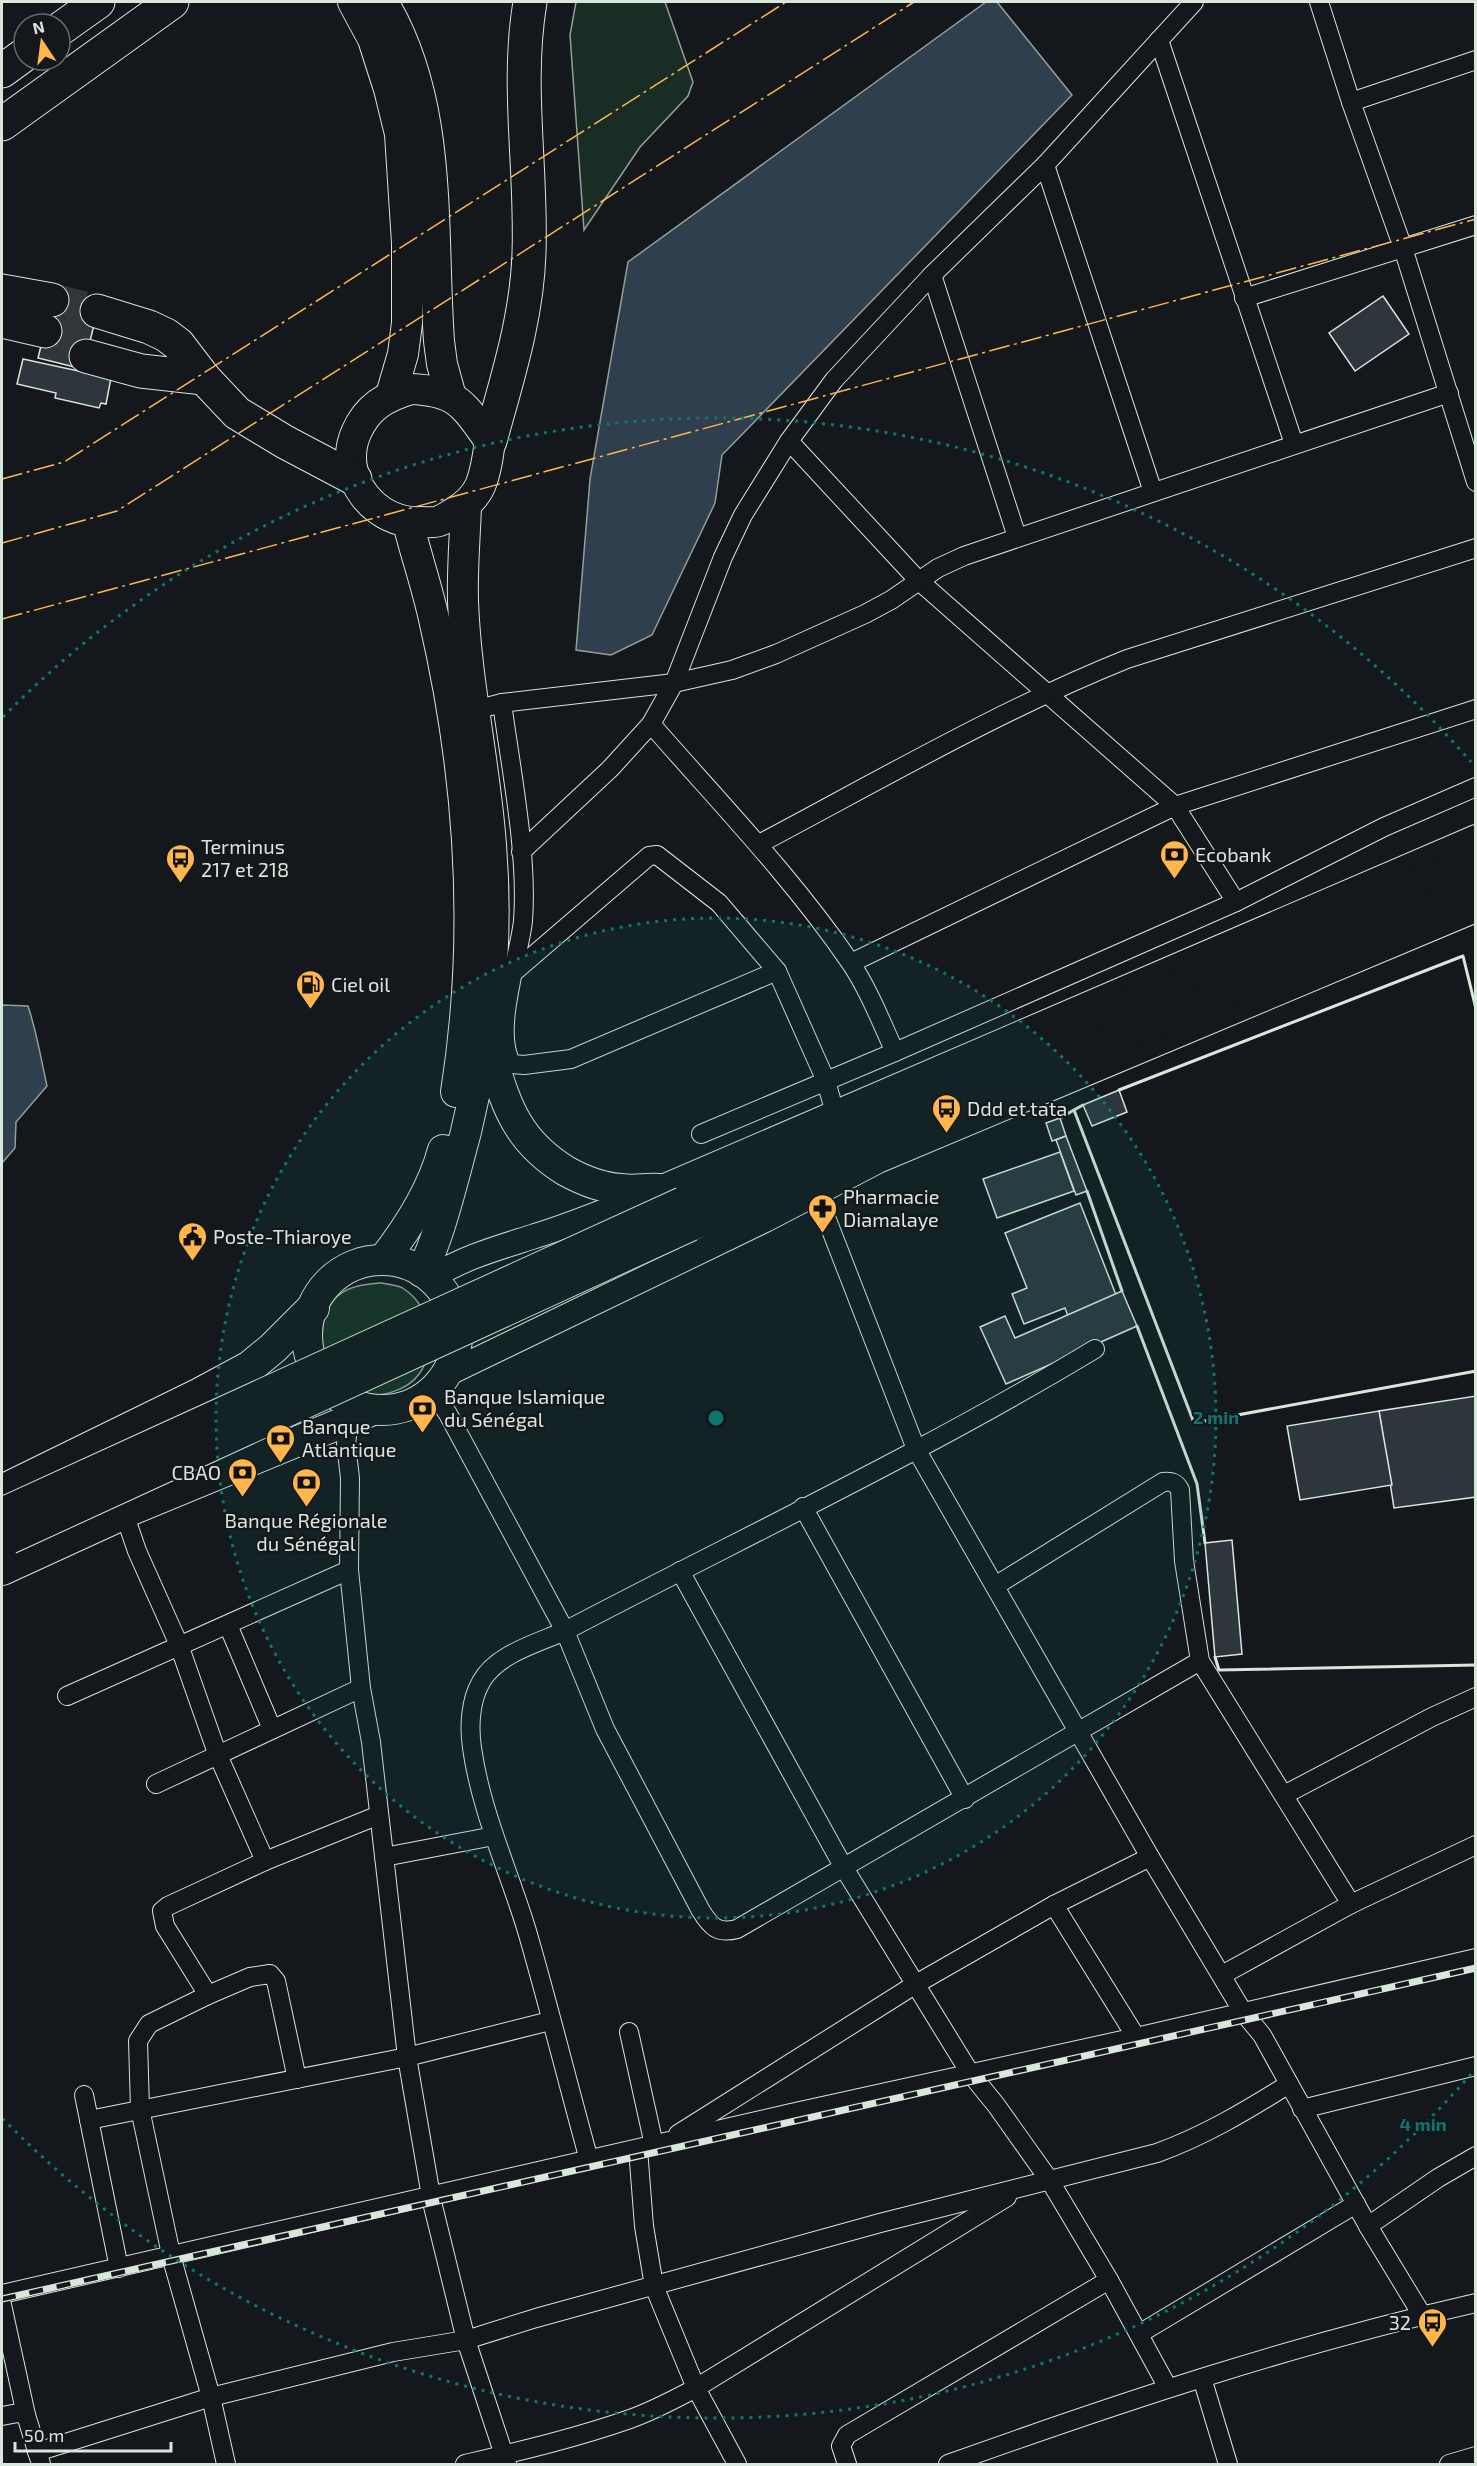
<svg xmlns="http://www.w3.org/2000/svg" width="1477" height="2466" font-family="'Exo 2',sans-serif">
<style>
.green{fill:#1a2d24;stroke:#939e99;stroke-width:1.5}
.water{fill:#2f3f4d;stroke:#939e99;stroke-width:1.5}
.building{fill:#2c363c;stroke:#d8e6dc;stroke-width:1.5}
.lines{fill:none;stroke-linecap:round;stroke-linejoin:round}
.motorway-tunnel{stroke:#313739;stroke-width:33;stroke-dasharray:33 16;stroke-linecap:butt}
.minor-casing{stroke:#d8e6dc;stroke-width:20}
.tertiary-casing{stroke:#d8e6dc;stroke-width:26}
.primary-casing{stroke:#d8e6dc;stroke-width:32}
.trunk-casing{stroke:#d8e6dc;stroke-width:34}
.motorway-casing{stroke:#d8e6dc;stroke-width:35}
.minor{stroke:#14181c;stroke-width:18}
.tertiary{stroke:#14181c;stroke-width:24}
.primary{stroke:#14181c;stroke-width:30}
.trunk{stroke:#14181c;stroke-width:32}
.motorway{stroke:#14181c;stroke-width:33}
.rail-casing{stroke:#d8e6dc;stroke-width:7}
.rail{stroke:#14181c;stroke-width:4.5;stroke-dasharray:14;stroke-linecap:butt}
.trunk-bridge-casing{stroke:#d8e6dc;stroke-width:34;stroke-linecap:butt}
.trunk-bridge{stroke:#14181c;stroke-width:32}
.wall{stroke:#d8e6dc;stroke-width:3}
.power{stroke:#ffb74d;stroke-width:1.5;stroke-dasharray:21 4.5 3 4.5;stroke-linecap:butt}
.ring{fill:none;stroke:#0f766e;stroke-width:3;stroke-dasharray:3 6}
.labels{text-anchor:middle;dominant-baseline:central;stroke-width:4.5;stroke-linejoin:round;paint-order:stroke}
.poi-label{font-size:20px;fill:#d8e6dc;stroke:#14181c;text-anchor:start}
.centre{fill:#0f766e;stroke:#14181c;stroke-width:3}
.ring-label{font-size:18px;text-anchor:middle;font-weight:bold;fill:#0f766e;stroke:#14181c;stroke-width:4.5;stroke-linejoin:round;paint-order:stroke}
</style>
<rect width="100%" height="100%" fill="#14181c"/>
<g class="green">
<polygon points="576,2 665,2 693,82 688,96 640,147 584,230 570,35"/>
<path d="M382,1283C389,1285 399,1285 404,1289C431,1307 438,1349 419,1374C409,1389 379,1400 362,1392C356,1389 349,1382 344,1378C340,1375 333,1371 330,1367C317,1346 320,1310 339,1295C351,1285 368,1284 382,1283Z"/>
</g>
<g class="water">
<polygon points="986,2 997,2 1072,95 722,455 715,503 652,635 611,655 576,650 590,479 628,262"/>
<path d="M2,1005L28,1006C37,1033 41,1059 47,1086L16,1122L15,1148L2,1163Z"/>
</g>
<g class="building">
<polygon points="55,290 100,301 83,369 38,358"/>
<polygon points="1383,296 1409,334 1355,371 1329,333"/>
<polygon points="23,359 111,378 106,404 101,403 99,408 55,398 56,393 17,384"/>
<polygon points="1119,1090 1127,1112 1092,1126 1083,1105"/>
<polygon points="1060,1118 1066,1136 1052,1141 1046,1123"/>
<polygon points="1066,1136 1087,1191 1076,1195 1056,1140"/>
<polygon points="1060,1152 1074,1191 997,1218 983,1179"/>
<polygon points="1080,1203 1116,1295 1068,1316 1065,1308 1024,1324 1012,1294 1027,1288 1005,1233"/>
<polygon points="1122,1291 1137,1326 1006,1384 980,1327 1005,1316 1015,1338"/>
<polygon points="1476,1396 1476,1497 1394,1508 1379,1411"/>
<polygon points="1379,1411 1392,1485 1300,1500 1287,1426"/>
<polygon points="1232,1540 1242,1654 1215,1657 1205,1543"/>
</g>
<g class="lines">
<g class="motorway-tunnel">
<polyline points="52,300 97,311"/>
<polyline points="45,331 90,341"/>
</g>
<defs>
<g id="minor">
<polyline points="1319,2 1351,102 1403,248 1476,482"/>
<polyline points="1159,40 1294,444"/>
<polyline points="1351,102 1476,60"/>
<polyline points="1045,165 1153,492"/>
<polyline points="932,275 1017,537"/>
<polyline points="1244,298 1476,225"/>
<polyline points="789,441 918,580 1175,806 1236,902"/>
<path d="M502,703C511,770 528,854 523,921C519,958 492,1032 512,1064L524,1065L571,1059L777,971"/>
<polyline points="475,710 502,703 674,683 732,670 776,654 865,614 891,600 938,568 964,556 1449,393"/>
<path d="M651,724C719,802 791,876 850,962C869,990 881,1022 895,1052"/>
<path d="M759,844C880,780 1000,710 1127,659L1476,548"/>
<polyline points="521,852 610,769 651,724 674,683 723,557 743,515 789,441 834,380 932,275 1045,165 1194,2"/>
<polyline points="851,963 1175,806 1476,709"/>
<polyline points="514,972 649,856 657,855 719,903 777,971 826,1081 835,1113"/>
<polyline points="701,1134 895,1052 1236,902 1384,827 1476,787"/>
<polyline points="812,1181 916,1449 1150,1857 1243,2012 1262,2035 1368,2226 1422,2315"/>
<path d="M433,1391L448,1414L565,1631L605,1729L701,1911C711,1927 718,1934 737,1929L1200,1661"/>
<polyline points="350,1412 346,1444 350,1478 349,1570 361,1688 371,1742 407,2057 432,2202 466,2340 507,2464"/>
<polyline points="803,1507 965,1799"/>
<polyline points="124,1513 137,1551 179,1645 217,1753 265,1861"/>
<polyline points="680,1571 844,1868 970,2073 996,2105 1050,2181 1109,2280 1168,2388"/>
<path d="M995,1586L1163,1482C1171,1481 1176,1482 1180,1490L1184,1561L1200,1661L1351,1904L1476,1845"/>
<polyline points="228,1625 272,1729"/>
<polyline points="67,1696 349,1570"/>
<polyline points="156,1784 361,1688"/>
<polyline points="1284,1795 1432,1717 1476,1697"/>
<polyline points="384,1857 494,1836"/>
<polyline points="1054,1905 1136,2037"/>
<polyline points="1222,1975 1351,1904"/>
<polyline points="208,1995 165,1926 162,1911 168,1906 265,1861 379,1815"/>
<polyline points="629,2032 654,2145"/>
<polyline points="84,2095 119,2268"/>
<polyline points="1302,2109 1476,2066"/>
<polyline points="89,2120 407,2057 550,2021"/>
<polyline points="678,2134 916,1984 1054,1905 1150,1857"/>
<polyline points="638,2149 644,2226 654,2286 696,2388 737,2464"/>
<path d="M589,2160C568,2084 549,2007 527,1931C509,1871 481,1812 472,1748C469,1727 470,1701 481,1682C496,1654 538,1643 565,1631C742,1538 924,1452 1095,1349"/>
<polyline points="1368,2226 1438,2178 1476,2156"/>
<polyline points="2,2294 791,2113 1136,2037 1476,1958"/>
<polyline points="2,2305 26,2415 41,2464"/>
<polyline points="1139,2334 1356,2204"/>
<polyline points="1202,2378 1228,2464"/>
<polyline points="2,2416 18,2413 26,2415"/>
<path d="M37,2452L211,2397L393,2352L466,2340L536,2318L880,2223L1157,2153C1204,2136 1246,2111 1289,2084"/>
<polyline points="226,2464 211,2397 172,2259 140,2109 138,2041 149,2024 208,1995 250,1977 270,1974 276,1981 297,2079"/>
<path d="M465,2464C520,2451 576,2438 630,2419C653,2411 675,2399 696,2388L1007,2197"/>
<polyline points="847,2464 841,2446 847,2435 1109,2280"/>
<path d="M948,2464C1121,2402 1296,2344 1476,2303"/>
<polyline points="1449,2464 1476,2456"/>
</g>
<g id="tertiary">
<path d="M431,1278C464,1257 498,1248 535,1236C565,1227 594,1215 623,1204L1476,837"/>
<polyline points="447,1374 765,1220 878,1161 1476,910"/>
</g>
<g id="primary">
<polyline points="353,2 373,39 389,89 400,134 407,243 407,323 403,354 391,395"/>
<path d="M383,2C444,104 431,227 439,341L442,364L451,397"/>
<path d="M411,389C459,391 464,406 490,441C488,456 486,472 480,486C475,497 465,506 455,512C450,515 445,519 439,521C434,523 427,522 421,522C375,525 337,477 356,433C367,407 385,397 411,389Z"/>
<path d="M408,523C416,555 427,587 434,619C470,775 481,934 456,1092"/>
<path d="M487,1043C505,1099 512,1138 566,1171C584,1181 601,1188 622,1189C634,1191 646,1188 659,1189"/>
<path d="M383,1260C408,1228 432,1191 443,1150"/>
<circle cx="382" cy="1335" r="75"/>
<path d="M422,1272C437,1240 446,1206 455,1173C486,1065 500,956 491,845C485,763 466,683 463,601C462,569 465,537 466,506"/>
<polyline points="124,1513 373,1410"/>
</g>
<g id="trunk">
<polyline points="683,1203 1126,1006 1476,860"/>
<polyline points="690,1225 776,1189 1047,1067 1476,888"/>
<polyline points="2,1491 200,1394 250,1367 273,1348 313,1308"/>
<polyline points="2,1569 124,1513"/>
</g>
<g id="motorway">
<polyline points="60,29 98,2"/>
<polyline points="2,71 24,55"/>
<polyline points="2,124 172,2"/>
<polyline points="2,291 52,300"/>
<polyline points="97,311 149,327 166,335 178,344 204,378 237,413 285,442 355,479"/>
<polyline points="2,321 45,331"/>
<polyline points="86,356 141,371 204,378"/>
<path d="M490,441C507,379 527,318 529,253C532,169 516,85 530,2"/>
</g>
</defs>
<use href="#minor" class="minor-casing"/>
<use href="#tertiary" class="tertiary-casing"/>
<use href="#primary" class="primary-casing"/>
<use href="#trunk" class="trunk-casing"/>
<use href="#motorway" class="motorway-casing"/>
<use href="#minor" class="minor"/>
<use href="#tertiary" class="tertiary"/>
<use href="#primary" class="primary"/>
<use href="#trunk" class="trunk"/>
<use href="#motorway" class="motorway"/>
<defs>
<polyline id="rail" points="2,2299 1476,1968"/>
</defs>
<use href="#rail" class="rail-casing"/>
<use href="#rail" class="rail"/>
<defs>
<g id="trunk-bridge">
<polyline points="2,1514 683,1203"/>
<polyline points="9,1538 690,1225"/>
</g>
</defs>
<use href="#trunk-bridge" class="trunk-bridge-casing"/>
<use href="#trunk-bridge" class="trunk-bridge"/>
<g class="wall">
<polyline points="1119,1090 1463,956 1476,1009"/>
<polyline points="1083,1105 1074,1110 1194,1423 1476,1371"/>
<polyline points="1060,1118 1074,1110"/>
<polyline points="1087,1191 1122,1291"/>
<polyline points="1137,1326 1197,1484 1205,1543"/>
<polyline points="1215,1657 1219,1670 1476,1665"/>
</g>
<g class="power">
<polyline points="2,479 64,462 786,2"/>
<polyline points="2,543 117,511 914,2"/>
<polyline points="2,619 1476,219"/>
</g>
</g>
<circle cx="716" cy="1418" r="500" fill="#0f766e" fill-opacity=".12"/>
<g class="ring">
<circle cx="716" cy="1418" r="500"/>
<path d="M1471 2074A1000 1000 0 0 1 3 2119M3 717A1000 1000 0 0 1 1471 762"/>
</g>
<defs>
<symbol id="bank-pin" viewBox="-11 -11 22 30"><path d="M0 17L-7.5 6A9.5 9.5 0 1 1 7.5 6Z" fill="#ffb74d" stroke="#14181c"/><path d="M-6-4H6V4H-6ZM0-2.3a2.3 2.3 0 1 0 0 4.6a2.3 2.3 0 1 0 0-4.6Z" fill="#111"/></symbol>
<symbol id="bus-pin" viewBox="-11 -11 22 30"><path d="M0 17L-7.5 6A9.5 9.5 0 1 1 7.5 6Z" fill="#ffb74d" stroke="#14181c"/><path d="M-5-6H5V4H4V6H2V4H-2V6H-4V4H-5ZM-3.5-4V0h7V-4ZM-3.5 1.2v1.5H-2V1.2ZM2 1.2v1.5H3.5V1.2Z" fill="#111"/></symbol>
<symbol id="fuel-pin" viewBox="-11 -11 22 30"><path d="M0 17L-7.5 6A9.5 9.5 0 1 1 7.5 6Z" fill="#ffb74d" stroke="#14181c"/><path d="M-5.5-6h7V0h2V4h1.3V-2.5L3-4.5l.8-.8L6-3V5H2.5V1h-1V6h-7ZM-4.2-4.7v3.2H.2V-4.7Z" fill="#111"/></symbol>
<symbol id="pharmacy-pin" viewBox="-11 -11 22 30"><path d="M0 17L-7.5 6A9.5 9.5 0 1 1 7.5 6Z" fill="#ffb74d" stroke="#14181c"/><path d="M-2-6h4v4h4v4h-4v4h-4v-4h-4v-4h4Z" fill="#111"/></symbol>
<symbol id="civic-pin" viewBox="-11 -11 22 30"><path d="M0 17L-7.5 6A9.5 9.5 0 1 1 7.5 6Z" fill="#ffb74d" stroke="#14181c"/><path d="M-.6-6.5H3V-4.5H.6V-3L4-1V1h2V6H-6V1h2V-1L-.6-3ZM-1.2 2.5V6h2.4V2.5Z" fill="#111"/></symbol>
</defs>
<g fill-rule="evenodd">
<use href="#bank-pin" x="1158" y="838" width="33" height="45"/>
<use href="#bus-pin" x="164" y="842" width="33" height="45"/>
<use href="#fuel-pin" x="294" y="968" width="33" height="45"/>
<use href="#bus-pin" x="930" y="1092" width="33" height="45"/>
<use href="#pharmacy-pin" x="806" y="1192" width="33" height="45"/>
<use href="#civic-pin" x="176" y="1220" width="33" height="45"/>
<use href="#bank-pin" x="406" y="1392" width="33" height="45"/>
<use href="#bank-pin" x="264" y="1422" width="33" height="45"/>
<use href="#bank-pin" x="226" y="1456" width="33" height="45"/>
<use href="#bank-pin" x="290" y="1466" width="33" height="45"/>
<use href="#bus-pin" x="1416" y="2306" width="33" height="45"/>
</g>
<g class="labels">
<g class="poi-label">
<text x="201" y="846">Terminus<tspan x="201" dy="23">217 et 218</tspan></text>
<text x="1195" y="854">Ecobank</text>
<text x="331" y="984">Ciel oil</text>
<text x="967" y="1108">Ddd et tata</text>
<text x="843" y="1196">Pharmacie<tspan x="843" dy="23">Diamalaye</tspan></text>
<text x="213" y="1236">Poste-Thiaroye</text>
<text x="444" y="1396">Banque Islamique<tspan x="444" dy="23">du Sénégal</tspan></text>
<text x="302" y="1426">Banque<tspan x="302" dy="23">Atlantique</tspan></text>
<text x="221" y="1472" text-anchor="end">CBAO</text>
<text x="306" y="1520" text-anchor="middle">Banque Régionale<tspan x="306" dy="23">du Sénégal</tspan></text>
<text x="1411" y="2322" text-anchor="end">32</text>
</g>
</g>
<circle cx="716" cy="1418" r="9" class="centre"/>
<g class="ring-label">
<text x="1216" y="1424">2 min</text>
<text x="1423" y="2131">4 min</text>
</g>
<rect width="1477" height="2466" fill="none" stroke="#d8e6dc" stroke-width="6"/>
<g transform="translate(42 42) rotate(347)"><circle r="28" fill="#14181c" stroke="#626a69" stroke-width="1.5"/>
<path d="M0-4.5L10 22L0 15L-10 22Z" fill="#ffb74d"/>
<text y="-9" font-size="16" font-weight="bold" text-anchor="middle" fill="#d8e6dc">N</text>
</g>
<path d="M15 2442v9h156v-9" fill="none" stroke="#d8e6dc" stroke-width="3"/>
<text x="24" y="2442" font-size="18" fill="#d8e6dc" stroke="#14181c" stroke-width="4.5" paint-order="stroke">50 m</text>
</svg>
